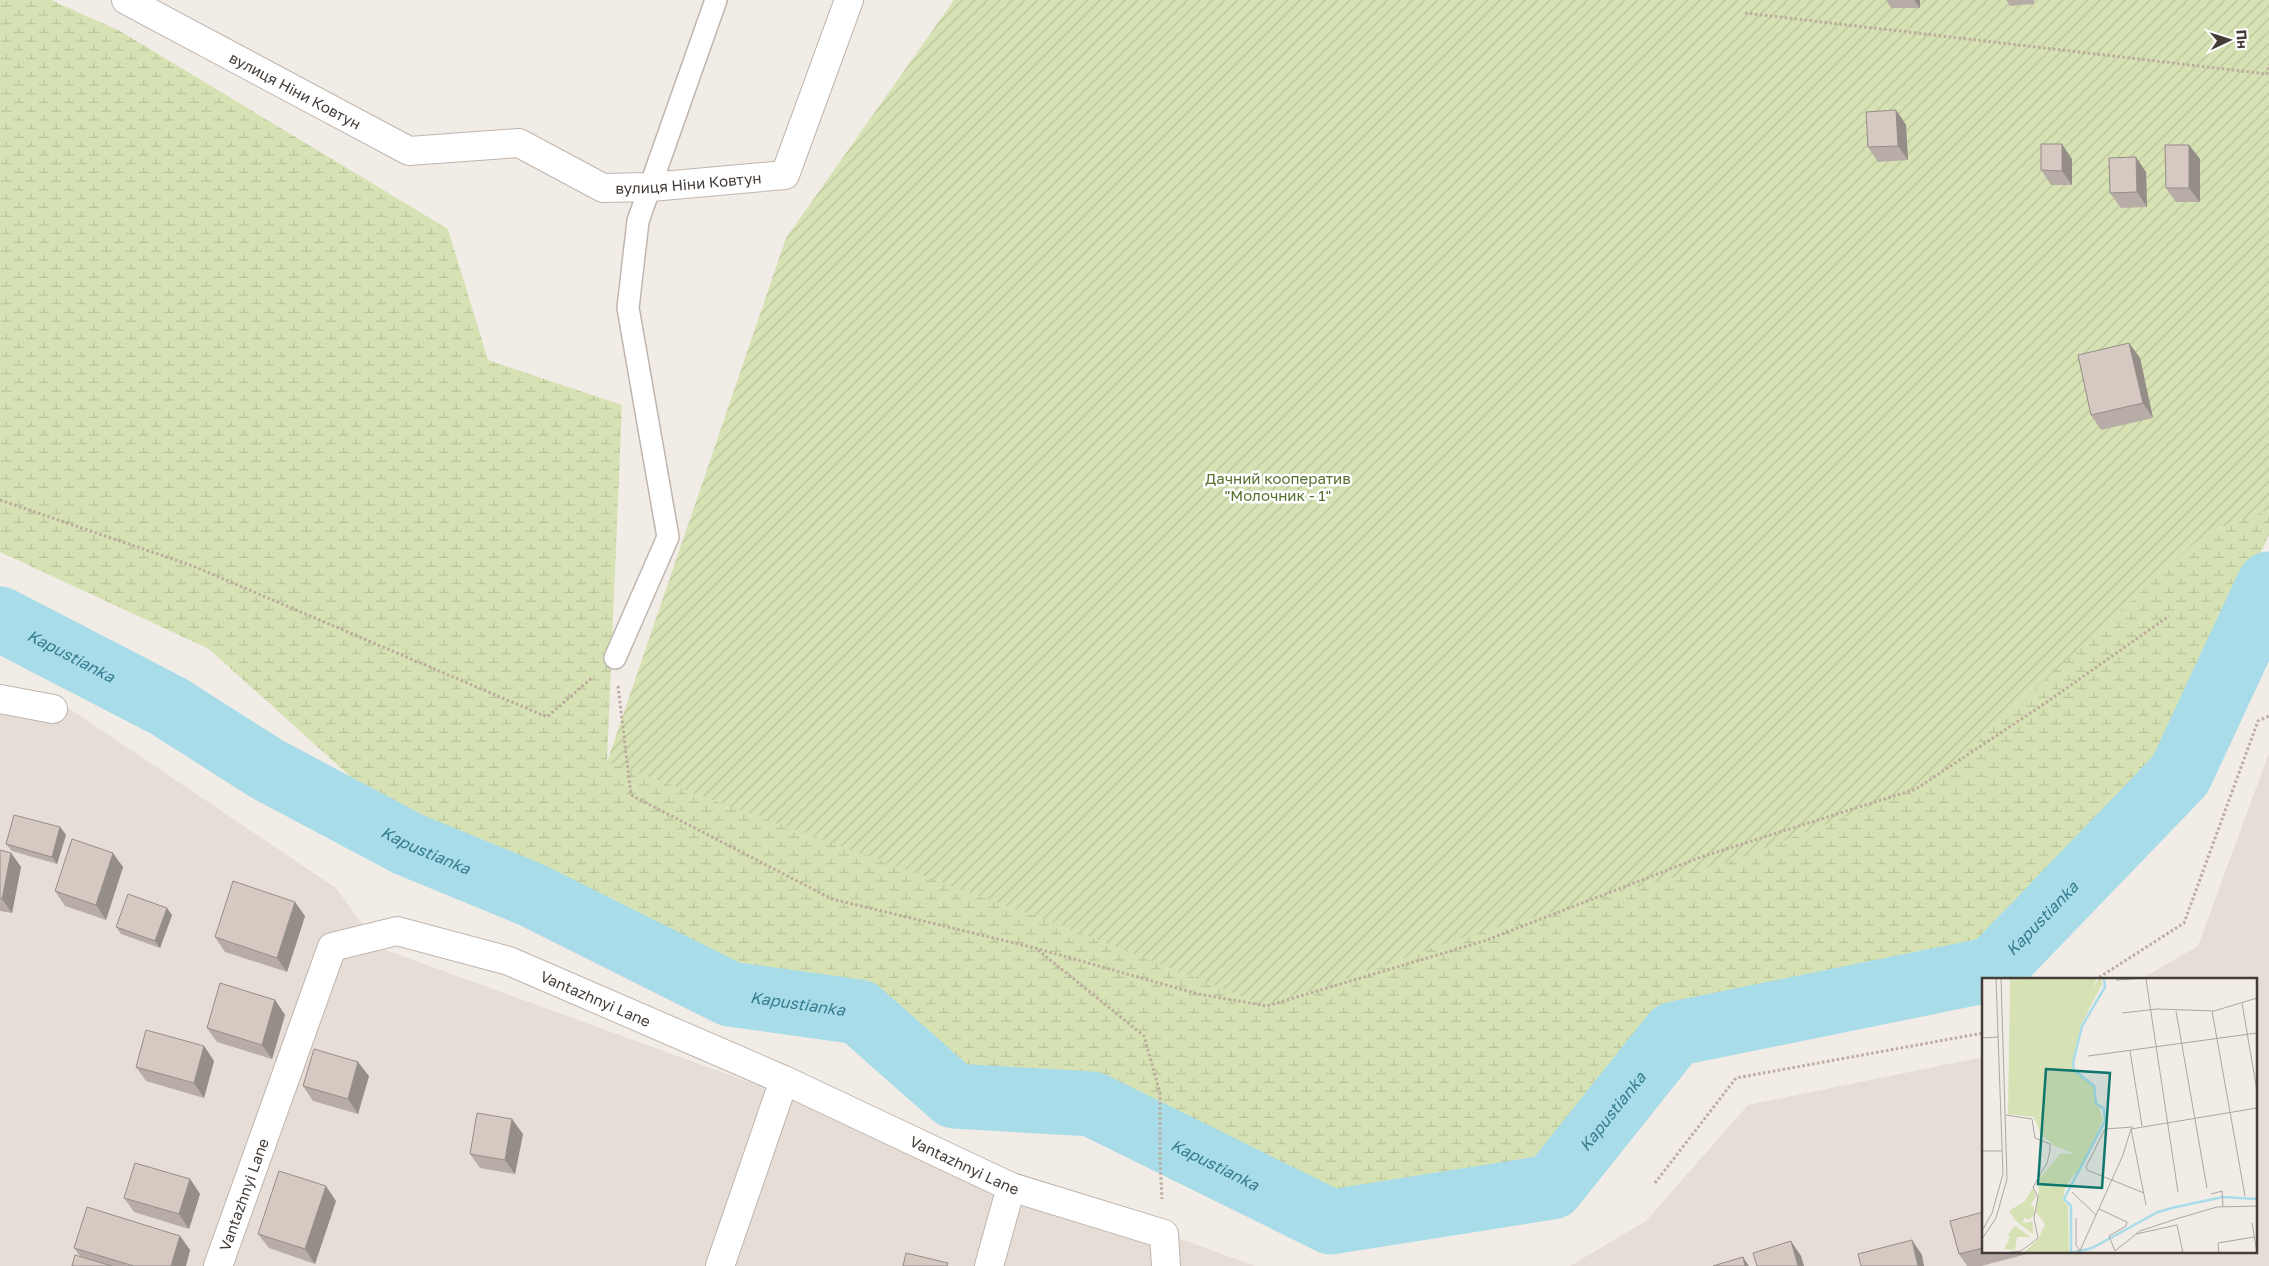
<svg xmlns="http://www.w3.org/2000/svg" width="2269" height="1266" font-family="'Golos Text',sans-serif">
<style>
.residential{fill:#e5ddd6}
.wetland{fill:url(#wetland-marsh)}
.garden{fill:url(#garden-furrows)}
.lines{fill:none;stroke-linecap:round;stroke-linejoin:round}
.river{stroke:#a9dce9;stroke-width:65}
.lane-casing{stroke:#bfb5ae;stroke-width:24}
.street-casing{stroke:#bfb5ae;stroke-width:30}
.path{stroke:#bdab9d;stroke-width:3;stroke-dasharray:2.5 2.5;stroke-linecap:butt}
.lane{stroke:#fff;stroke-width:21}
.street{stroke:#fff;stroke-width:28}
.wall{fill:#b7ada6}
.shaded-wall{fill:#958d87}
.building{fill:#d5c9c1;stroke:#958d87}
.labels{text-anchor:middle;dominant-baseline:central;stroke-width:5;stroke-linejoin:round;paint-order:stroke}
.street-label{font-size:15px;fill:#443c37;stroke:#fff}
.park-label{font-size:15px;fill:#567030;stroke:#fff}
.water-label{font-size:16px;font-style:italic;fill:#357c8f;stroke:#fff}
.inset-river{fill:none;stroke:#a9dce9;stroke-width:2.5}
.inset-road{fill:none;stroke:#aca6a1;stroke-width:1}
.view{fill:#0f766e;fill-opacity:0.15;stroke:#0f766e;stroke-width:2.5}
.inset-edge{fill:none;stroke:#443c37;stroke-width:2.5}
</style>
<defs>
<pattern id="wetland-marsh" width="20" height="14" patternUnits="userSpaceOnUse" patternTransform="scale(1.25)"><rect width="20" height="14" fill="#d7e2b4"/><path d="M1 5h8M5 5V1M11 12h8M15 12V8" fill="none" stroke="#bac39b"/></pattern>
<pattern id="garden-furrows" width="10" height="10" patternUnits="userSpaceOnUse" patternTransform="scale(1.25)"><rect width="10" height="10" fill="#d7e2b4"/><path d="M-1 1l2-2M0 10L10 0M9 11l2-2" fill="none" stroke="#bac39b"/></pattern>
</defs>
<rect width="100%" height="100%" fill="#f2ece7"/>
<g class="residential">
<polygon points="0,687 67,707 336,888 380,948 1255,1266 0,1266"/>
<polygon points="2269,753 2269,1266 1570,1266 1646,1221 1748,1105 1983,1057 1983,1252 2255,1252 2255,980 2139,980 2198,946"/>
</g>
<polygon class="wetland" points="0,0 51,0 120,31 448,229 488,360 622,405 607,762 2206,533 2269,509 2269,535 2170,745 2005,934 1654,1020 1543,1155 1337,1196 1107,1082 958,1071 871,986 730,970 612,898 403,824 209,649 0,552"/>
<polygon class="garden" points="954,0 2269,0 2269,509 2206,533 1948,768 1934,773 1916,789 1737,859 1467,936 1267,1006 1060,925 607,762 786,238"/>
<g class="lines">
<path class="river" id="s1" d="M0,619L168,706L267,769L408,844L532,895L730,994L859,1012L954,1096L1092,1104L1331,1222L1552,1187L1674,1034L1993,969L2180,775L2269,584"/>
<defs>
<polyline id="lane" points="615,658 668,537 628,308 638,221 716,0"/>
<g id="street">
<path id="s2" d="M126,0L409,151L519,143L603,188L651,187L785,175L849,0"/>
<polyline points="0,699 53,709"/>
<path id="s3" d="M218,1266L332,947L397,931L509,961L784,1080L1011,1187L1164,1234L1166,1266"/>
<polyline points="720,1266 784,1080"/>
<polyline points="989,1266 1011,1187"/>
</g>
</defs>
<use href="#lane" class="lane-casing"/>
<use href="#street" class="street-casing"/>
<g class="path">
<polyline points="1745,13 2267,74 2269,64"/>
<polyline points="0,500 193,566 547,717 593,677"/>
<polyline points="618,686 631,795 832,899 1035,948 1198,994 1267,1006 1484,941 1704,856 1916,789 2047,702 2169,616"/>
<polyline points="1038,950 1144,1036 1160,1093 1160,1160 1162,1199"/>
<polyline points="2095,980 2184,923 2258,721 2269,716"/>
<polyline points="1655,1183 1736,1078 1983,1033"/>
</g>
<use href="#lane" class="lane"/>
<use href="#street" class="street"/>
</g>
<g class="wall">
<polygon points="1886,0 1920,0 1920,8 1891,8"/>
<polygon points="2006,0 2034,0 2034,4 2010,6"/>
<polygon points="1896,110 1906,125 1908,160 1878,162 1868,147"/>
<polygon points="2189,145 2200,159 2200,202 2176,202 2166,188"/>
<polygon points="2072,159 2072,185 2051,185 2041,170"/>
<polygon points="2146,172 2147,207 2121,208 2110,193"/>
<polygon points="2129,343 2140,358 2153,418 2101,430 2091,415"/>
<polygon points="60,827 66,835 57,864 12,851 6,844"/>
<polygon points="0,850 11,853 21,867 12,913 0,911"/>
<polygon points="123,867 106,920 65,906 55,891"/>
<polygon points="172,915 160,948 121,934 116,927"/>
<polygon points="305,916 287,972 225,952 215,937"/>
<polygon points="275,1000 285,1015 272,1059 217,1042 207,1028"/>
<polygon points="204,1046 214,1061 204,1098 146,1081 136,1067"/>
<polygon points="369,1076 358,1114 313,1101 303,1086"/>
<polygon points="523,1134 515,1174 480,1168 470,1154"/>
<polygon points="190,1179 200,1194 189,1229 134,1212 124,1198"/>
<polygon points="336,1201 315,1264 269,1248 258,1234"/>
<polygon points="1983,1212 1983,1252 2027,1252 2027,1254 1981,1266 1967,1266 1959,1254"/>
<polygon points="180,1236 190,1250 186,1266 72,1266 80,1256 74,1248"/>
</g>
<g class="shaded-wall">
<polygon points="1914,0 1920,0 1920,8"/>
<polygon points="1896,110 1906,125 1908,160 1898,146"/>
<polygon points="2062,144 2072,159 2072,185 2062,171"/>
<polygon points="2189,145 2200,159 2200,202 2189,188"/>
<polygon points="2136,157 2146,172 2147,207 2137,192"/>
<polygon points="2129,343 2140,358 2153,418 2143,403"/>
<polygon points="60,827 66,835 57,864 52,857"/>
<polygon points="11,853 21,867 12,913 2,899"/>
<polygon points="113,853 123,867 106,920 96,905"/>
<polygon points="295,902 305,916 287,972 277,958"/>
<polygon points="167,908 172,915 160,948 155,941"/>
<polygon points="275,1000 285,1015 272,1059 262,1045"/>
<polygon points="204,1046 214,1061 204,1098 194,1083"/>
<polygon points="358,1062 369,1076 358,1114 348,1099"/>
<polygon points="512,1119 523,1134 515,1174 505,1160"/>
<polygon points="190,1179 200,1194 189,1229 179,1214"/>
<polygon points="326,1186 336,1201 315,1264 305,1249"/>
<polygon points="180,1236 190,1250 186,1266 171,1266"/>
<polygon points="1912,1240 1922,1255 1924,1266 1918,1266"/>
<polygon points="1791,1241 1801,1256 1804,1266 1798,1266"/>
<polygon points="1743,1257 1749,1266 1745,1266"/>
</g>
<g class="building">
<polygon points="1896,110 1898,146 1868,147 1866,112"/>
<polygon points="2041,144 2062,144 2062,171 2041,170"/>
<polygon points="2165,145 2189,145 2189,188 2166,188"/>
<polygon points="2136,157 2137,192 2110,193 2109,158"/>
<polygon points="2129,343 2143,403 2091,415 2078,355"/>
<polygon points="14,815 60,827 52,857 6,844"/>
<polygon points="72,839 113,853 96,905 55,891"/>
<polygon points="0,850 11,853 2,899 0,898"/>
<polygon points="233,881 295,902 277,958 215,937"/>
<polygon points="128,894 167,908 155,941 116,927"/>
<polygon points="220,983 275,1000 262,1045 207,1028"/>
<polygon points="146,1030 204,1046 194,1083 136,1067"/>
<polygon points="314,1049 358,1062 348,1099 303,1086"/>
<polygon points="477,1113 512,1119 505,1160 470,1154"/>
<polygon points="135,1163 190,1179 179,1214 124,1198"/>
<polygon points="279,1171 326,1186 305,1249 258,1234"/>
<polygon points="87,1207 180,1236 171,1266 134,1266 74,1248"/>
<polygon points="1983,1212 1983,1248 1959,1254 1950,1221"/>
<polygon points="1912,1240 1918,1266 1861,1266 1858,1254"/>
<polygon points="1791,1241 1798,1266 1757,1266 1753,1253"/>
<polygon points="906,1253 948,1263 947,1266 903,1266"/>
<polygon points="75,1255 112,1266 72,1266"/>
<polygon points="1743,1257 1745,1266 1713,1266"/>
</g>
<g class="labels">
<g class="street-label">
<text stroke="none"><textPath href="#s2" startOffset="192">вулиця Ніни Ковтун</textPath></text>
<text stroke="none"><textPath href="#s2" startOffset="612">вулиця Ніни Ковтун</textPath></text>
<text stroke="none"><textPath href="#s3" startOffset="616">Vantazhnyi Lane</textPath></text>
<text stroke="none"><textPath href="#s3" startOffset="1021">Vantazhnyi Lane</textPath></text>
<text stroke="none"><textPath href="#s3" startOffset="76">Vantazhnyi Lane</textPath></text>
</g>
<g class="park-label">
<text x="1278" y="478">Дачний кооператив<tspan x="1278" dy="17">"Молочник - 1"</tspan></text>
</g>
<g class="water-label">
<text stroke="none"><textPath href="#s1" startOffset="80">Kapustianka</textPath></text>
<text stroke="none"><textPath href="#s1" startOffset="485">Kapustianka</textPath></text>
<text stroke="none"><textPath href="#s1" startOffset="2299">Kapustianka</textPath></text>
<text stroke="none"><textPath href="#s1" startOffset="890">Kapustianka</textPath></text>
<text stroke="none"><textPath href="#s1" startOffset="1804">Kapustianka</textPath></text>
<text stroke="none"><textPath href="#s1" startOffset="1354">Kapustianka</textPath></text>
</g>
</g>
<g transform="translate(1982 978)">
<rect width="275" height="275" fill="#f2ece7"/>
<path d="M51,209L54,219L48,227L52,228V237L47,242L42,240L41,245L51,243V256L34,243L27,233L43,223ZM33,248L49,259H35L33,272L22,271L28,259L26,256Z" fill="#d7e2b4"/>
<path d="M117,0H120V6L99,47L90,85L91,92L110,107L121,142L99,188L83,209L81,223L86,228L87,275H41L57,260L63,246L54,234L58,200L79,175L97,177L87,84L92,52L102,25Z" fill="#d7e2b4"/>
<path d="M28,0H115L92,52L87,84L91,96L103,111L111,145L97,178L71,167L59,157L52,139L26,136Z" fill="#d7e2b4"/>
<path class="inset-river" d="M89,274V228L82,221L123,143L122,131L114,125L112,108L92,92L91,85L100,48L123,9L122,0M89,275L110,270L176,234L194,229L241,219L275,221"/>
<path class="inset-road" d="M164,1L196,214M134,2L167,0M260,25L275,113M194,33L225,210M230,33L263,218M140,35L175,31L232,33L275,20M0,60L16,59M148,73L160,148M106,78L275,55M151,149L123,151L104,189L105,192L162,215M149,151L164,227M0,173H20M90,214L114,237M229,216L240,213L241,229M117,231L145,244L144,248L127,258L133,273L158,253L194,241L235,229L275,228M94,240V267L98,273M270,245L275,275M0,253L10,235L21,196L14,0M154,256L195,247L201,275M0,261L14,240L25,201L19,0M22,275L39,273L56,260L52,240L56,219L51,209L65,185L68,173V166L53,160L50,141L24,137M97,275L141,177L149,151L275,130M237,275L236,265L272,259"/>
<path class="view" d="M64,91L128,95L120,210L56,206Z"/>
<rect width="275" height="275" class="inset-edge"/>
</g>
<g transform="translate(2229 40) rotate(86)" stroke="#ffffff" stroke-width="4" paint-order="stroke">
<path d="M0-4L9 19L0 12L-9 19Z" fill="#443c37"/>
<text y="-8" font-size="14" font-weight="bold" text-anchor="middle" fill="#443c37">Пн</text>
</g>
</svg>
